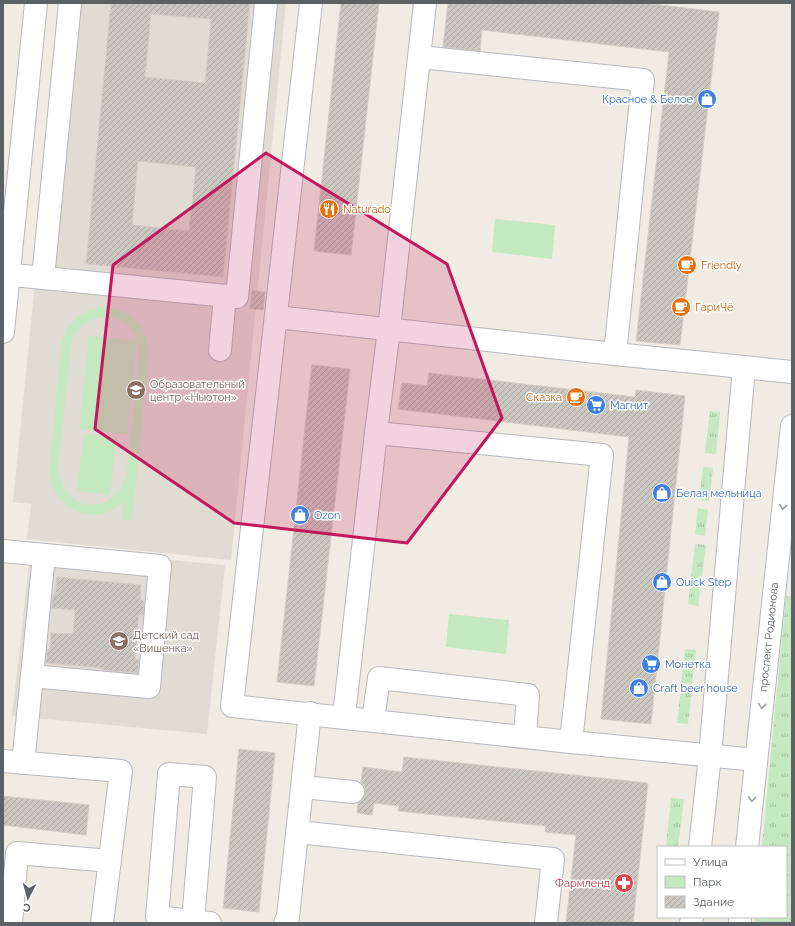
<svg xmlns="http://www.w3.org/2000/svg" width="795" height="926" font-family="Raleway,sans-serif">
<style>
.education{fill:#e0dbd3}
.grass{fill:url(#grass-tufts)}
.green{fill:#c4e8bf;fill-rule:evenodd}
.building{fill:url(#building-hatch);stroke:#d5cdc2;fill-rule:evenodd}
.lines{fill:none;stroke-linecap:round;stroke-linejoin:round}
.minor-casing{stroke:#b5b8bc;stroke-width:24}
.minor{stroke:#fff;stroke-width:22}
.oneway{stroke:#9da0a3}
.marked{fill:#c2185b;fill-opacity:0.2;stroke:#c2185b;stroke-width:3;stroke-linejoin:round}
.labels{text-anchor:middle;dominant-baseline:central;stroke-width:3;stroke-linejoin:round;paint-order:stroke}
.shop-label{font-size:11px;fill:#366cbe;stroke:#fff;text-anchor:start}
.food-label{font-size:11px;fill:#c56008;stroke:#fff;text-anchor:start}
.education-label{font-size:11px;fill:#785e54;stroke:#fff;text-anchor:start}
.street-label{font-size:11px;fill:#5c6166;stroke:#fff}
.health-label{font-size:11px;fill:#be3a42;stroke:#fff;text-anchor:end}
</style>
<defs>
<pattern id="grass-tufts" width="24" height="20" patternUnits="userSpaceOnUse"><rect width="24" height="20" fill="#c4e8bf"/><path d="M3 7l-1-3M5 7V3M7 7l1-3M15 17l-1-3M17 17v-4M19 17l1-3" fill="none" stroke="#a2bf9f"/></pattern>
<pattern id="building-hatch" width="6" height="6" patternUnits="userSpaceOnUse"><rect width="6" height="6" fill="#cbc7c1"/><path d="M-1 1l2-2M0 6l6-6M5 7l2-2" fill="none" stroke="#a8a5a1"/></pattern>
</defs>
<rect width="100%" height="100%" fill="#f0ece4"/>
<g class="education">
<polygon points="63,3 286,3 231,560 27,539 31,504 13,502"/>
<polygon points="31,547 225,565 207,734 12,716"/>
</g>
<g class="grass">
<polygon points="710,411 720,412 716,454 705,453"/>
<polygon points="703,467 713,468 709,501 699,500"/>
<polygon points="698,508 708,510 705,536 695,534"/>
<polygon points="695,544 706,545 698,606 688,604"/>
<polygon points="786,596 792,597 792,923 755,923 755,917 786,917 786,847 762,847"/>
<polygon points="685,649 696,650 692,684 681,683"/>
<polygon points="681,687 692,688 688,724 677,723"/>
<polygon points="671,798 684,799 678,847 666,847"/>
</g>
<g class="green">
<polygon points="495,219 555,225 552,259 492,252"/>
<path d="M100,307C130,307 149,325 149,356L132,520L122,519L124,502C119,505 114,509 108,512C79,522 55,503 49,475L61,347C66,324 77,313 100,307ZM99,317C125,316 139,329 139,355L127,473C116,519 59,513 58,466L72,339C79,327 86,321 99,317Z"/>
<polygon points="89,336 137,341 127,434 79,429"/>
<polygon points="84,434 116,438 110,495 77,491"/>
<polygon points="449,614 509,620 506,654 446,647"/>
</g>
<g class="building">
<path d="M111,3H250L223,277L86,264ZM151,14L211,19L205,83L145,77ZM138,161L196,167L189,231L132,225Z"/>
<polygon points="341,3 379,3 351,255 314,251"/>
<polygon points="448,3 644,3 719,12 680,345 636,341 669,52 482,30 480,51 443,47"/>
<polygon points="252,290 265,292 263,310 250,309"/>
<polygon points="312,365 350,369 314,686 277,682"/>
<polygon points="429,373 635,397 636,390 685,396 651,724 601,719 629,437 398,409 402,383 427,386"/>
<polygon points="57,577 141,585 140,600 144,601 143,615 139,614 135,660 139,660 138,673 102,670 102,668 46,663 47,649 50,649 51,633 73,634 75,610 51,608 53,595 55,595"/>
<polygon points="239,749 275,753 259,912 223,908"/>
<polygon points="404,757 648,783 633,923 566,923 576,835 545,832 546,826 398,811 399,806 374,803 372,815 357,813 358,803 363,800 365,794 365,787 361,782 363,767 402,772"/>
<polygon points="3,796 89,805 86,835 3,825"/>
</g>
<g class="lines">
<defs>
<g id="minor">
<polyline points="311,3 232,706 571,742 756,760"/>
<polyline points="420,57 643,80 615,354"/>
<polyline points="3,274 237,297 266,3"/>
<polyline points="43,278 70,3"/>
<polyline points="276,317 615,354 792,372"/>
<polyline points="3,332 36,3"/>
<polyline points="220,350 225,296"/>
<polyline points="376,433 602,455 571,742"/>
<polyline points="3,551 160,566 149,687 32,676 23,763"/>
<polyline points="32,676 44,555"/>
<polyline points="344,716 376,433 389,329 425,3"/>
<polyline points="373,720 379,678 528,695 525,737"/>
<polyline points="3,761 121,771 102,923"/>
<polyline points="303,787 353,792"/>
<polyline points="298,832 553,859 546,923"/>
<polyline points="700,847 710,756 744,367"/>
<polyline points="747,847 792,426"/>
<polyline points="193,921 205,777 169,774 157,917 210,923"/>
<polyline points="11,923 17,853 110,861"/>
<polyline points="285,923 288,917 310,713"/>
<polyline points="691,923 692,917"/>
<polyline points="740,923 740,917"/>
</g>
</defs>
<use href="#minor" class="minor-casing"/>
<use href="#minor" class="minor"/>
</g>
<defs><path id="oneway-chevron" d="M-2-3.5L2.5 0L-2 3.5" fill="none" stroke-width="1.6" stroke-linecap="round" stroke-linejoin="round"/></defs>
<g class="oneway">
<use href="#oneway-chevron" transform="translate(783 507) rotate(96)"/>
<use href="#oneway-chevron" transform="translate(762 706) rotate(96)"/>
<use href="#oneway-chevron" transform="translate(752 799) rotate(96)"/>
</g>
<path class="marked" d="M266,153L447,264L502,418L407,543L234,523L95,429L113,265Z"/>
<defs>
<symbol id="shop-disc" viewBox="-11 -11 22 22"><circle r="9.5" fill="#3f7fe0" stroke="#fff"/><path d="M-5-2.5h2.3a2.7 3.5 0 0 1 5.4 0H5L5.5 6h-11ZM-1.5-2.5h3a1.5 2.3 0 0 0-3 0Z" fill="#fff"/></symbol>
<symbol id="restaurant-disc" viewBox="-11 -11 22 22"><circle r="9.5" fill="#e8710a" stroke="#fff"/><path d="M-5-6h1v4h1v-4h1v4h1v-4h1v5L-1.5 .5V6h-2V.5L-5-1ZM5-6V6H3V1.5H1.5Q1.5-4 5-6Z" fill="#fff"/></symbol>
<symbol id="cafe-disc" viewBox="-11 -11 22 22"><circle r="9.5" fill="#e8710a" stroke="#fff"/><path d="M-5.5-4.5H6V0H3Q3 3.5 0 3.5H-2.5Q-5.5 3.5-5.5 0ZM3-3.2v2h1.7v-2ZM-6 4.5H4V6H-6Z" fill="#fff"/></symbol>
<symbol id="school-disc" viewBox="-11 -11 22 22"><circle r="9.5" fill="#8d6e63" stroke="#fff"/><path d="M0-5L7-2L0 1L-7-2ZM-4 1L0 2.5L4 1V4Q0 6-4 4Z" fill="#fff"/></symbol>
<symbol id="supermarket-disc" viewBox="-11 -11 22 22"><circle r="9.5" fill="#3f7fe0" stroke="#fff"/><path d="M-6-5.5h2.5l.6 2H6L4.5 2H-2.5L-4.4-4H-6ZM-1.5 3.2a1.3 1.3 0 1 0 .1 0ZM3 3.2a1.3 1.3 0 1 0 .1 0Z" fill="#fff"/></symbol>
<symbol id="pharmacy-disc" viewBox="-11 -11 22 22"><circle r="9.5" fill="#e0444e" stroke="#fff"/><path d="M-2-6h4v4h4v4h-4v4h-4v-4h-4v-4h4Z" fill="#fff"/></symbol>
</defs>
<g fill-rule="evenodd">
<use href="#shop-disc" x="696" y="88" width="22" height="22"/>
<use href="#restaurant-disc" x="318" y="198" width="22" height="22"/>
<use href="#cafe-disc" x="676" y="254" width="22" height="22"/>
<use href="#cafe-disc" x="670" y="296" width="22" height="22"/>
<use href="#school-disc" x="125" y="379" width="22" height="22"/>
<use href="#cafe-disc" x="565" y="386" width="22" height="22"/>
<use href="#supermarket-disc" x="585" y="394" width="22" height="22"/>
<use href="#shop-disc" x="651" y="482" width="22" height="22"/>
<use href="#shop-disc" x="289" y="504" width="22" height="22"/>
<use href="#shop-disc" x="651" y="571" width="22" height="22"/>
<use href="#school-disc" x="108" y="630" width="22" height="22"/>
<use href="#supermarket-disc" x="640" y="653" width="22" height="22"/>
<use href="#shop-disc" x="628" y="677" width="22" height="22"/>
<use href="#pharmacy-disc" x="613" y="872" width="22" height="22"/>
</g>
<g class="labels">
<g class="shop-label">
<text x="693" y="99" text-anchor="end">Красное &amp; Белое</text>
<text x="610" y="405">Магнит</text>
<text x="676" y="493">Белая мельница</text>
<text x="314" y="515">Ozon</text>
<text x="676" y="582">Quick Step</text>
<text x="665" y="664">Монетка</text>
<text x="653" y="688">Craft beer house</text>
</g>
<g class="food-label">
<text x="343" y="209">Naturado</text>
<text x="701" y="265">Friendly</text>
<text x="695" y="307">ГариЧё</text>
<text x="562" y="397" text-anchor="end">Сказка</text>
</g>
<g class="education-label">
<text x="150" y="384">Образовательный<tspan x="150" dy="13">центр «Ньютон»</tspan></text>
<text x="133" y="635">Детский сад<tspan x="133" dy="13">«Вишенка»</tspan></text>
</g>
<g class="street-label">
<text transform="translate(769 637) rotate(-84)">проспект Родионова</text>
</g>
<g class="health-label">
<text x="610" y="883">Фармленд</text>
</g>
</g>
<rect width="795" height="926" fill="none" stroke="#5c6166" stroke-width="8"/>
<rect x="657" y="846" width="130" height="72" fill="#ffffff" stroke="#bec0c2"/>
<rect x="665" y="859" width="20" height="6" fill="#ffffff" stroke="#bec0c2"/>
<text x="693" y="866" font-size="12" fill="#5c6166">Улица</text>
<rect x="665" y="876" width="20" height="12" fill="#c4e8bf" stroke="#bec0c2"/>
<text x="693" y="886" font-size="12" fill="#5c6166">Парк</text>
<rect x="665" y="896" width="20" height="12" fill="url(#building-hatch)" stroke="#bec0c2"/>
<text x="693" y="906" font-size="12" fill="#5c6166">Здание</text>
<g transform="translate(28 898) rotate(186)" stroke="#ffffff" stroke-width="3" paint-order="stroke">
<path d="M0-3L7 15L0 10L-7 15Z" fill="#5c6166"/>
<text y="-6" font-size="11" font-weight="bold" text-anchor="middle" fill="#5c6166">С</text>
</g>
</svg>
